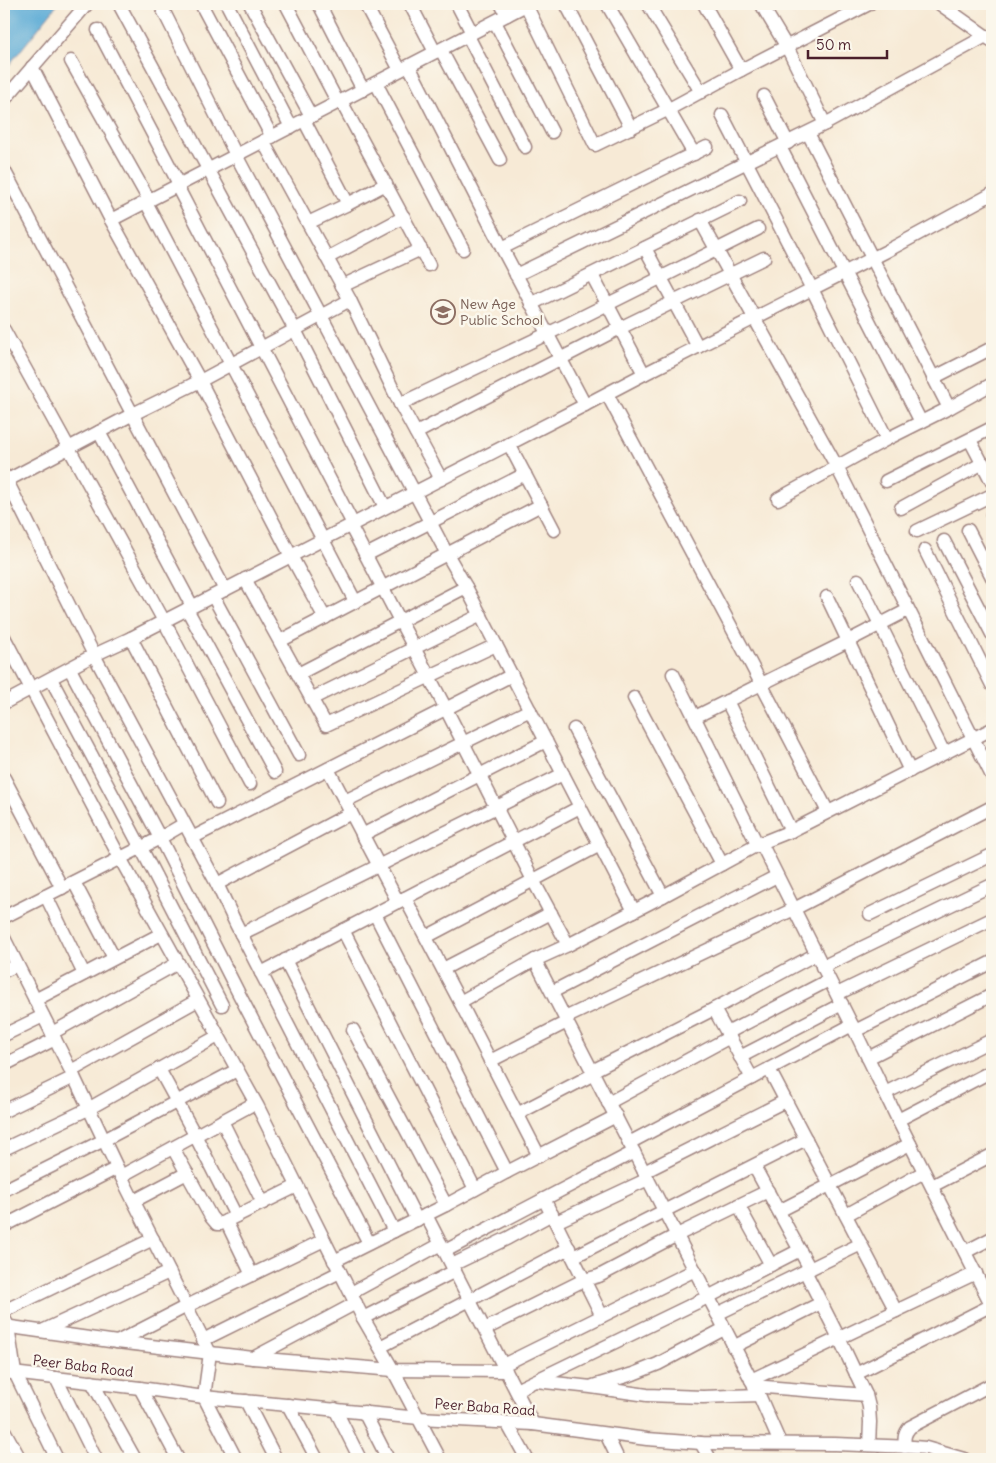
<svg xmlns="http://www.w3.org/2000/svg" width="996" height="1463" font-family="Delius,sans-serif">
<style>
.water{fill:#5cabd6;stroke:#536580}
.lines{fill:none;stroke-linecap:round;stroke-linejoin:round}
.minor-casing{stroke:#a08480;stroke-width:15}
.minor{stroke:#fff;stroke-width:12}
.labels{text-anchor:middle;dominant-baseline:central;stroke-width:5;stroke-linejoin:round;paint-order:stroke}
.education-label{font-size:14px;fill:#785e54;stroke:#fbf7ec;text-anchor:start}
.street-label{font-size:14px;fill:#4a1f2b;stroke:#fbf7ec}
</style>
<rect width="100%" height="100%" fill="#fbf7ec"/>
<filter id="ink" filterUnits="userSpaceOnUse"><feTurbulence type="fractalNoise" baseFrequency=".02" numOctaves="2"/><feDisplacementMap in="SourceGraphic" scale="10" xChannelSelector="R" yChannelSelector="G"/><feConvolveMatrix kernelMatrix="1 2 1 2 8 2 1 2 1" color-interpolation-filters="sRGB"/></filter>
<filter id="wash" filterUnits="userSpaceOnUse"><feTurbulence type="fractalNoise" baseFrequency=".0096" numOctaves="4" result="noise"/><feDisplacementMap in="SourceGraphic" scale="20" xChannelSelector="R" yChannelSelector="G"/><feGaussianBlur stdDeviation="1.12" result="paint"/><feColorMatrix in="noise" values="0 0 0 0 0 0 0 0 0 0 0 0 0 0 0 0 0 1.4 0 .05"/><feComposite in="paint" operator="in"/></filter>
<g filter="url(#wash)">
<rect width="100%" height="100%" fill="#f7ead6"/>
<polygon class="water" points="4,4 58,4 4,71"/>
</g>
<g filter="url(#ink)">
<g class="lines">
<defs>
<g id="minor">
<polyline points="160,4 236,155 447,554 466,587 634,911"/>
<polyline points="201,4 272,137"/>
<polyline points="227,4 291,127"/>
<polyline points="250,4 311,116"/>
<polyline points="286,4 338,103"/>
<polyline points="319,4 363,90"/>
<polyline points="365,4 400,70"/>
<polyline points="410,4 435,52"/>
<polyline points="457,4 472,33"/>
<polyline points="501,4 507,15"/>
<polyline points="566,4 631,128"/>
<polyline points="607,4 694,154"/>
<polyline points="648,4 701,92"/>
<polyline points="704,4 741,70"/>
<polyline points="761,4 788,49 825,124"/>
<polyline points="940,4 991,40"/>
<polyline points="526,5 595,145 669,109 741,70 869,4"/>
<polyline points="120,6 295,330 385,507"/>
<polyline points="495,22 552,132"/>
<polyline points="98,30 179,184"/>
<polyline points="468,36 525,147"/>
<polyline points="441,50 500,160"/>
<polyline points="71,61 149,200"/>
<polyline points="409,66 502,248 585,405"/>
<polyline points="32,67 111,220 528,4"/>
<polyline points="376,83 463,249"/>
<polyline points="764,96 788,143"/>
<polyline points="4,100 87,4"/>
<polyline points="341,101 429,265"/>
<polyline points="722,115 812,289 887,439"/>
<polyline points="304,120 348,204"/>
<polyline points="808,133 949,408"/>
<polyline points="263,141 350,300 400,404 441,479"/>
<polyline points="780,147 921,422"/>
<polyline points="4,170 225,590"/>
<polyline points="177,186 353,524"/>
<polyline points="146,202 355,601"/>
<polyline points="111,220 200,381 291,556 325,618"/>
<polyline points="700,220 837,467 992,776"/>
<polyline points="308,223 348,204 386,184"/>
<polyline points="502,248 707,147"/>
<polyline points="645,248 698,347"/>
<polyline points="327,258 404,217"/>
<polyline points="516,275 825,124 986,36"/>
<polyline points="592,275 644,374"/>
<polyline points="342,286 421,249"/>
<polyline points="531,304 740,201"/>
<polyline points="4,330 164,621 250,784"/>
<polyline points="933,378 992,348"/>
<polyline points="607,394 742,647 828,812"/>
<polyline points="400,404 570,323 758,229"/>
<polyline points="99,432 192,606"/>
<polyline points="416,433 620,328 764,258"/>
<polyline points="970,440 992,482"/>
<polyline points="509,444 554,530"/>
<polyline points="4,475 94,655 217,884 236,924 394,1231"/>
<polyline points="886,481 992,428"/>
<polyline points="4,482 133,414 200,381 350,300"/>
<polyline points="778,499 887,439 949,408 992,384"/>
<polyline points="901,508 983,463"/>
<polyline points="992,514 992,515"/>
<polyline points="350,525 446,709 533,880 568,945"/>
<polyline points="968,530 992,577"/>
<polyline points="917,531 992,495"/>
<polyline points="944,541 992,634"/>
<polyline points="925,550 992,685"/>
<polyline points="366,555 525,474"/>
<polyline points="245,579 326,725 496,645"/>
<polyline points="858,580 944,753"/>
<polyline points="213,596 299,755"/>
<polyline points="827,597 910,771"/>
<polyline points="187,609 275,772"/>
<polyline points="4,637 120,858 258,1107 363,1318 393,1370 440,1459"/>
<polyline points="131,638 217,803"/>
<polyline points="280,641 541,505"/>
<polyline points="70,669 160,838 239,994 369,1243"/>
<polyline points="298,674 466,587"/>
<polyline points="673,674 758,846"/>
<polyline points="51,679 141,848 222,1005"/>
<polyline points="634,698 722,864"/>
<polyline points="311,699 481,615"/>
<polyline points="727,701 791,831"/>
<polyline points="4,703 94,655 131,638 585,405 644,374 885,252 992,194"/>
<polyline points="695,717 848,641 908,610"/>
<polyline points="574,729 663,896"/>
<polyline points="328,769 398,902"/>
<polyline points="4,778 62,888"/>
<polyline points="345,801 530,710"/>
<polyline points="362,835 546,741"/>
<polyline points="192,838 512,675"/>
<polyline points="761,843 855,1031 898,1120 992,1306"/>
<polyline points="74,882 114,958"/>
<polyline points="217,884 351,813"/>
<polyline points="46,896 84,974"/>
<polyline points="405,898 460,1002 539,1156"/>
<polyline points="375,914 507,1172"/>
<polyline points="870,914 992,855"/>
<polyline points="4,917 160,838 184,824"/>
<polyline points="343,930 475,1189"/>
<polyline points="241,934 563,774"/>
<polyline points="426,937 600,845"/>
<polyline points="4,938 74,1077 121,1176 210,1353 204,1397 236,1459"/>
<polyline points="285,960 417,1220"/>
<polyline points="535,960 759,1395 780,1443"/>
<polyline points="822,967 992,885"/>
<polyline points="443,969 551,913"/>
<polyline points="4,971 17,965"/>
<polyline points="261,973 580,807"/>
<polyline points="552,992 777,876"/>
<polyline points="837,994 992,919"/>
<polyline points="35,1000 161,934"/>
<polyline points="460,1002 535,960 568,945 663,896 761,843 791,831 992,729"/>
<polyline points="714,1009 752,1078"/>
<polyline points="565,1018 794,909 992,807"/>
<polyline points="353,1030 446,1205"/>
<polyline points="855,1031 992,962"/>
<polyline points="52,1033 178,963"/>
<polyline points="727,1033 829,980"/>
<polyline points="4,1035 43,1016"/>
<polyline points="740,1057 842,1004"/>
<polyline points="868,1058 992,995"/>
<polyline points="490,1061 567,1022"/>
<polyline points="4,1065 55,1039"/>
<polyline points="159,1069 195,1135 236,1216"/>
<polyline points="769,1069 896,1311"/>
<polyline points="71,1071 198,1000"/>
<polyline points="592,1071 714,1009 816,954"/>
<polyline points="885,1093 992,1040"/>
<polyline points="608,1103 730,1037"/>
<polyline points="4,1111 74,1077"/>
<polyline points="517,1114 594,1074"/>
<polyline points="898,1120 992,1071"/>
<polyline points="222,1121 263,1203"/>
<polyline points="629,1143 852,1025"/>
<polyline points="173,1148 211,1217 217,1224 220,1224 297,1186"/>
<polyline points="4,1149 88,1109 218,1036"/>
<polyline points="754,1166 810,1269"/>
<polyline points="644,1172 785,1101"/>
<polyline points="121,1176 255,1103"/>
<polyline points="932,1186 992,1155"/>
<polyline points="4,1190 104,1140 237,1070"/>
<polyline points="544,1199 602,1316"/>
<polyline points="134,1201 187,1173"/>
<polyline points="738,1205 771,1265"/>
<polyline points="779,1211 910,1144"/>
<polyline points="426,1215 533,1424"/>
<polyline points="846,1215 924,1172"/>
<polyline points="226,1221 252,1275"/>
<polyline points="556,1222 648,1179"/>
<polyline points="4,1226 117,1168"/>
<polyline points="445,1251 634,1152"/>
<polyline points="965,1252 992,1238"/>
<polyline points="573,1257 806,1139"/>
<polyline points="334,1261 446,1205 507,1172 616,1116"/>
<polyline points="452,1265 508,1238 552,1214"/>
<polyline points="805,1271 839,1338 866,1395 869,1407 870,1422 869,1445"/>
<polyline points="351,1293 441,1244"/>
<polyline points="4,1311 153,1239"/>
<polyline points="717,1314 861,1244"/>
<polyline points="363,1318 455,1271"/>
<polyline points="5,1320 8,1326 15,1373 57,1459"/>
<polyline points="4,1326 117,1342 253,1358 393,1370 506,1371"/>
<polyline points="485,1329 584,1280 599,1276 677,1235 768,1191"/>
<polyline points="42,1331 169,1272"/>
<polyline points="203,1340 340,1272"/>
<polyline points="117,1342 187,1306 324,1240"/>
<polyline points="380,1347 569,1248"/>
<polyline points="733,1347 821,1303"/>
<polyline points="253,1358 356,1303"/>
<polyline points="503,1365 695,1270"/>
<polyline points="4,1372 140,1388 204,1397 419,1418 533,1424 647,1439 701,1443 835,1444 913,1447 926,1448 964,1459"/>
<polyline points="856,1374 992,1305"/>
<polyline points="56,1378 96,1459"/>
<polyline points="751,1380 976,1273"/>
<polyline points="536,1381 591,1387 647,1395 703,1397 759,1395"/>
<polyline points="92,1382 135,1459"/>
<polyline points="593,1386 633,1374 658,1364 724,1329"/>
<polyline points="754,1386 866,1395"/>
<polyline points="140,1388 178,1459"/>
<polyline points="516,1390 708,1297 800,1250"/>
<polyline points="246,1401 276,1459"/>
<polyline points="288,1405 317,1459"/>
<polyline points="335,1409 360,1459"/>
<polyline points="364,1412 388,1459"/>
<polyline points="507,1423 527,1459"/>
<polyline points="4,1430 20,1459"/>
<polyline points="606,1434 618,1459"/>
<polyline points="701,1443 710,1459"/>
<path d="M905,1447C904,1438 904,1434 910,1427L992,1384"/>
</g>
</defs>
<use href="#minor" class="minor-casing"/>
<use href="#minor" class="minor"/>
</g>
</g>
<defs>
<symbol id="school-ring" viewBox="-11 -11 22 22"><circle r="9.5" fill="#fbf7ec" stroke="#8d6e63" stroke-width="1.5"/><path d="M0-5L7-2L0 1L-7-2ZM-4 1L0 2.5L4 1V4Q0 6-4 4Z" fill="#8d6e63"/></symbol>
</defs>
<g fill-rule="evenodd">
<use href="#school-ring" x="429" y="298" width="28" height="28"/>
</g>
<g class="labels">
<g class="education-label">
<text x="460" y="304">New Age<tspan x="460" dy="16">Public School</tspan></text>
</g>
<g class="street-label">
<text transform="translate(83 1366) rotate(7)">Peer Baba Road</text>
<text transform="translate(485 1407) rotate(4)">Peer Baba Road</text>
</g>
</g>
<rect width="996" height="1463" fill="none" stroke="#fbf7ec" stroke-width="20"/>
<path d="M808 50v8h79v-8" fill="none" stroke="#4a1f2b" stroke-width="2.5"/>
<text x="816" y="50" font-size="15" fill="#4a1f2b" stroke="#fbf7ec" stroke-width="4" paint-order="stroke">50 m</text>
</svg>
